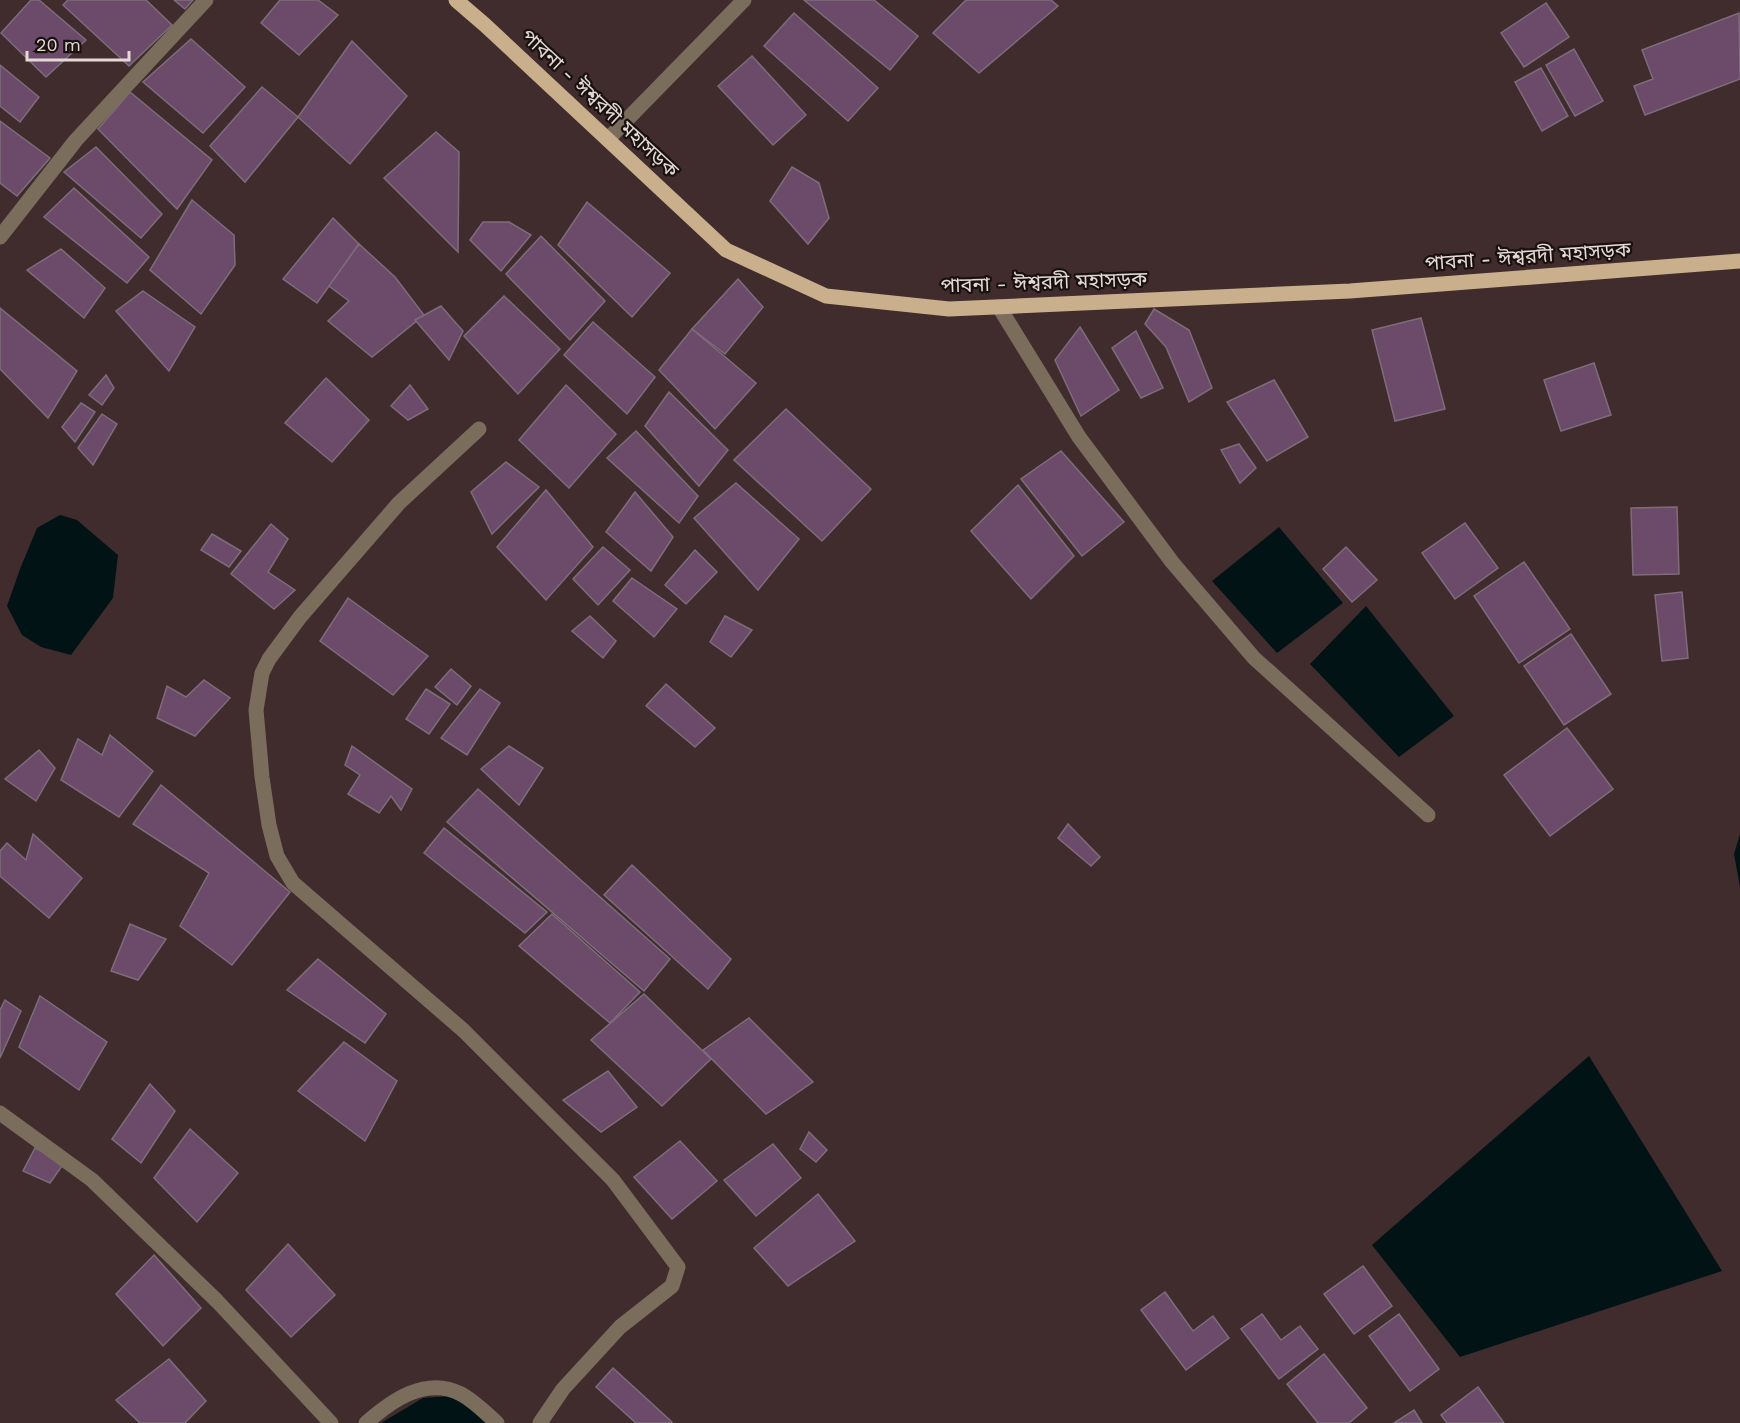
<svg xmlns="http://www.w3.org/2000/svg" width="1740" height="1423" font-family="'Work Sans','Noto Sans Bengali',sans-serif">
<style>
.commercial{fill:#402c2d}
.water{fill:#021316}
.building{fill:#6c4a6a;stroke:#7d6d7b;stroke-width:1.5}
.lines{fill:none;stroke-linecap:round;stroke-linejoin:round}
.minor{stroke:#7a6d5c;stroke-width:15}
.major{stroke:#c9af8c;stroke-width:15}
.labels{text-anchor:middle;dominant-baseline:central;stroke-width:4.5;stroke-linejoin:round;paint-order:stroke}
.street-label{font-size:20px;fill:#e5d9d5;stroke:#19110f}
</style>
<rect width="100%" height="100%" fill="#372620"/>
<rect class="commercial" x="0" y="0" width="1740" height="1423"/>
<g class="water">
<polygon points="60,515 77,520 118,555 113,598 71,655 41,647 22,635 7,606 20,569 37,528"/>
<polygon points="1279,527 1343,603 1277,653 1212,581"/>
<polygon points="1366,606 1454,716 1399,757 1310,664"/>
<polygon points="1740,834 1740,887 1734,854"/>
<polygon points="1589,1056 1722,1271 1460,1357 1372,1245"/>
<polygon points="451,1396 469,1407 485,1423 381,1423 423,1398"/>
</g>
<g class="building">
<polygon points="31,0 39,0 86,40 46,77 1,33"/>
<polygon points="68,0 146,0 172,25 129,66 63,5"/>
<polygon points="174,0 193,0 185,9"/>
<polygon points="280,0 318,0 338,15 299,55 261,23"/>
<polygon points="804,0 874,0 918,36 890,70"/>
<polygon points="966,0 1051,0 1058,6 979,73 933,33"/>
<polygon points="1546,3 1569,37 1524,67 1501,33"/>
<polygon points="794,13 878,88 848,121 764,46"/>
<polygon points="1739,13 1740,79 1645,115 1634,86 1653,79 1642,50"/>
<polygon points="191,39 245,87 203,133 143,82"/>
<polygon points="352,41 407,96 350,164 298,117"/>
<polygon points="1574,49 1603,101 1575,116 1546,65"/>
<polygon points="752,56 806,115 773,145 718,86"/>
<polygon points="0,65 39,97 20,122 0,106"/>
<polygon points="1541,68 1568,116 1542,131 1515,82"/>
<polygon points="262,87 298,117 245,182 210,146"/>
<polygon points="130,92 212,160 177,209 98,129"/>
<polygon points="0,121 50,158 17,196 0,183"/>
<polygon points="436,132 459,152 458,252 384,178"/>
<polygon points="96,147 162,214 141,238 64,172"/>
<polygon points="792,167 819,183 829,218 808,244 770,201"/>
<polygon points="74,188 149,257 127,283 44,217"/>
<polygon points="192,200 234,235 235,265 201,314 150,270"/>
<polygon points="587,202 670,273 632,317 558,245"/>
<polygon points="333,218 359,244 317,303 283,279"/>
<polygon points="483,222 509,222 531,235 501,271 470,240"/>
<polygon points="541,236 605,301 570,340 506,274"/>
<polygon points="359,244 395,277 424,315 372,357 328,321 349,301 329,286"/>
<polygon points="61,249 105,288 84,318 27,270"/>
<polygon points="738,279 763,307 725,354 692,329"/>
<polygon points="143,291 195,327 169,371 116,311"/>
<polygon points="504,296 560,349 518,394 464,336"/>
<polygon points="441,306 463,331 449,360 415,320"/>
<polygon points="0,308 77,371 48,418 0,369"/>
<polygon points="1154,309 1189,330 1212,388 1189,402 1166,347 1145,324"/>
<polygon points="1421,318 1445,409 1395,421 1372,330"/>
<polygon points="593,322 655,377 627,414 564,355"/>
<polygon points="1080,327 1119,390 1081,416 1055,360"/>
<polygon points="692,329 756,383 715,429 659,370"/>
<polygon points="1136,331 1163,388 1141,398 1112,348"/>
<polygon points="1594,363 1611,415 1561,431 1544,380"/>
<polygon points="106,375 114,388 102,405 89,395"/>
<polygon points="326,378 369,420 332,462 285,423"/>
<polygon points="1274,380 1308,437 1267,461 1227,402"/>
<polygon points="410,385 428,409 408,420 391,406"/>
<polygon points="566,385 616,434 569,488 519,440"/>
<polygon points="669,392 728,450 699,486 645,426"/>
<polygon points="81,403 95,412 75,442 62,427"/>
<polygon points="786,409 871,489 822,541 734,460"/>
<polygon points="102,414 117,424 93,465 78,448"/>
<polygon points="636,431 698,496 679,523 607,458"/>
<polygon points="1239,444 1256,468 1240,483 1221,450"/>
<polygon points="1061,451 1124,522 1082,556 1021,479"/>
<polygon points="506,462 539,487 492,534 471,492"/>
<polygon points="736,483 799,539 758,590 694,518"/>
<polygon points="1018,485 1074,556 1031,599 971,531"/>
<polygon points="546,490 593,547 546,600 497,547"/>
<polygon points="635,492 673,537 651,571 606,532"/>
<polygon points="1677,507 1679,574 1633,575 1631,508"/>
<polygon points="1465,523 1498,568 1455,599 1422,553"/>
<polygon points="271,524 288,539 268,572 295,590 274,609 231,574"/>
<polygon points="212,534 241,551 229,567 201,550"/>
<polygon points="603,547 630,570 598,605 573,579"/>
<polygon points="1346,547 1377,580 1352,602 1323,569"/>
<polygon points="695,550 717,572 686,604 665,585"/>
<polygon points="1524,562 1570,629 1519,663 1474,596"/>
<polygon points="632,578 677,609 654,637 613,601"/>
<polygon points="1682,592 1688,658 1662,661 1655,595"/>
<polygon points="348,598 428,656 393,695 320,641"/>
<polygon points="590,616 616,641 603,658 572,631"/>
<polygon points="725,616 752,630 731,657 710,642"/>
<polygon points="1571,634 1611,694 1564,725 1524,666"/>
<polygon points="451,669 471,686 457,705 435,687"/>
<polygon points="204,680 230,698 195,736 157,718 167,686 186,697"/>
<polygon points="666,684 715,728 695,747 646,706"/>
<polygon points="426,689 450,704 429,734 406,719"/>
<polygon points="480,689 500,703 467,755 441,738"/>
<polygon points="1567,728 1613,789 1550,836 1504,775"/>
<polygon points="110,735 153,771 119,817 61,780 78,739 102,755"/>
<polygon points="352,746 412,789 401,810 391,796 379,813 348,794 360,775 345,765"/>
<polygon points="509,746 543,768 519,805 481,769"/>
<polygon points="39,750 55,768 36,801 5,779"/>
<polygon points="161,785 290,892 232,965 180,926 209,873 133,824"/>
<polygon points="478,789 670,959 644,991 447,822"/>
<polygon points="1068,824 1100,857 1091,866 1058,838"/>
<polygon points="444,828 547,912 525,933 424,853"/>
<polygon points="33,834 82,878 49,918 0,876 0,851 7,843 26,860"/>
<polygon points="632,865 731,959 708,989 604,895"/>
<polygon points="552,914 640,992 610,1023 519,946"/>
<polygon points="130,924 166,939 138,980 111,971"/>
<polygon points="318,959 386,1014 365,1043 287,990"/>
<polygon points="644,994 711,1059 662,1106 591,1040"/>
<polygon points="40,996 107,1042 79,1090 19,1047"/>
<polygon points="5,1000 21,1011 0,1058 0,1010"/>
<polygon points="749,1018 813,1082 766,1114 703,1050"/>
<polygon points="344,1042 397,1081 365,1141 298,1091"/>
<polygon points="608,1071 637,1107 601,1132 563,1100"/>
<polygon points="150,1084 175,1111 141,1163 112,1139"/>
<polygon points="190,1129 238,1173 197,1222 154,1178"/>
<polygon points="809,1132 827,1150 816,1162 800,1149"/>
<polygon points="680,1141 717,1181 672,1219 634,1177"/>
<polygon points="773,1144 801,1178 756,1216 724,1180"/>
<polygon points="35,1148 64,1163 50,1183 23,1171"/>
<polygon points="818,1194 855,1241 788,1286 754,1248"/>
<polygon points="288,1244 335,1295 291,1337 246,1290"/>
<polygon points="154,1255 201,1308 163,1346 116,1294"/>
<polygon points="1363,1266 1392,1306 1354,1334 1324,1294"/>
<polygon points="1165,1292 1193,1331 1213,1316 1229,1338 1186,1370 1141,1310"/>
<polygon points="1262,1314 1281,1340 1300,1326 1318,1349 1279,1379 1241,1329"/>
<polygon points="1399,1314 1439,1369 1410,1391 1369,1336"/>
<polygon points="1324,1354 1367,1408 1349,1423 1318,1423 1287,1384"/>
<polygon points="169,1359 206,1401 185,1423 140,1423 116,1400"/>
<polygon points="613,1368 672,1422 671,1423 636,1423 596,1387"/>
<polygon points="1478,1387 1504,1423 1447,1423 1441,1415"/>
<polygon points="1414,1410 1422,1423 1394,1423"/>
</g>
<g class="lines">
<g class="minor">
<polyline points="608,139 744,0"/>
<polyline points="0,237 76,140 206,0"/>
<polyline points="999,307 1079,437 1172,562 1254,658 1428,815"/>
<polyline points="479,429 399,503 300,617 269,659 262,673 256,710 262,777 269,825 277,856 293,883 463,1030 613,1180 678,1267 672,1286 620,1327 563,1389 540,1423"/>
<polyline points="0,1113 92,1180 217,1301 331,1423"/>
<path d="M366,1423C392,1400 426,1376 461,1394C474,1401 487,1414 497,1423"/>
</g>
<polyline class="major" points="456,0 485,25 726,250 826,296 949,309 1350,291 1740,261"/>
</g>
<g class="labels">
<g class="street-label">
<text transform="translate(600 103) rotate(43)">পাবনা - ঈশ্বরদী মহাসড়ক</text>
<text transform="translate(1528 256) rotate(-4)">পাবনা - ঈশ্বরদী মহাসড়ক</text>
<text transform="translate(1044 282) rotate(-2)">পাবনা - ঈশ্বরদী মহাসড়ক</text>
</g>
</g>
<path d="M27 51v9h102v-9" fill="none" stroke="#e5d9d5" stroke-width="3"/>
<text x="36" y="51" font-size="18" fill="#e5d9d5" stroke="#19110f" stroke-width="4.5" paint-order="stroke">20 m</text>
</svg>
